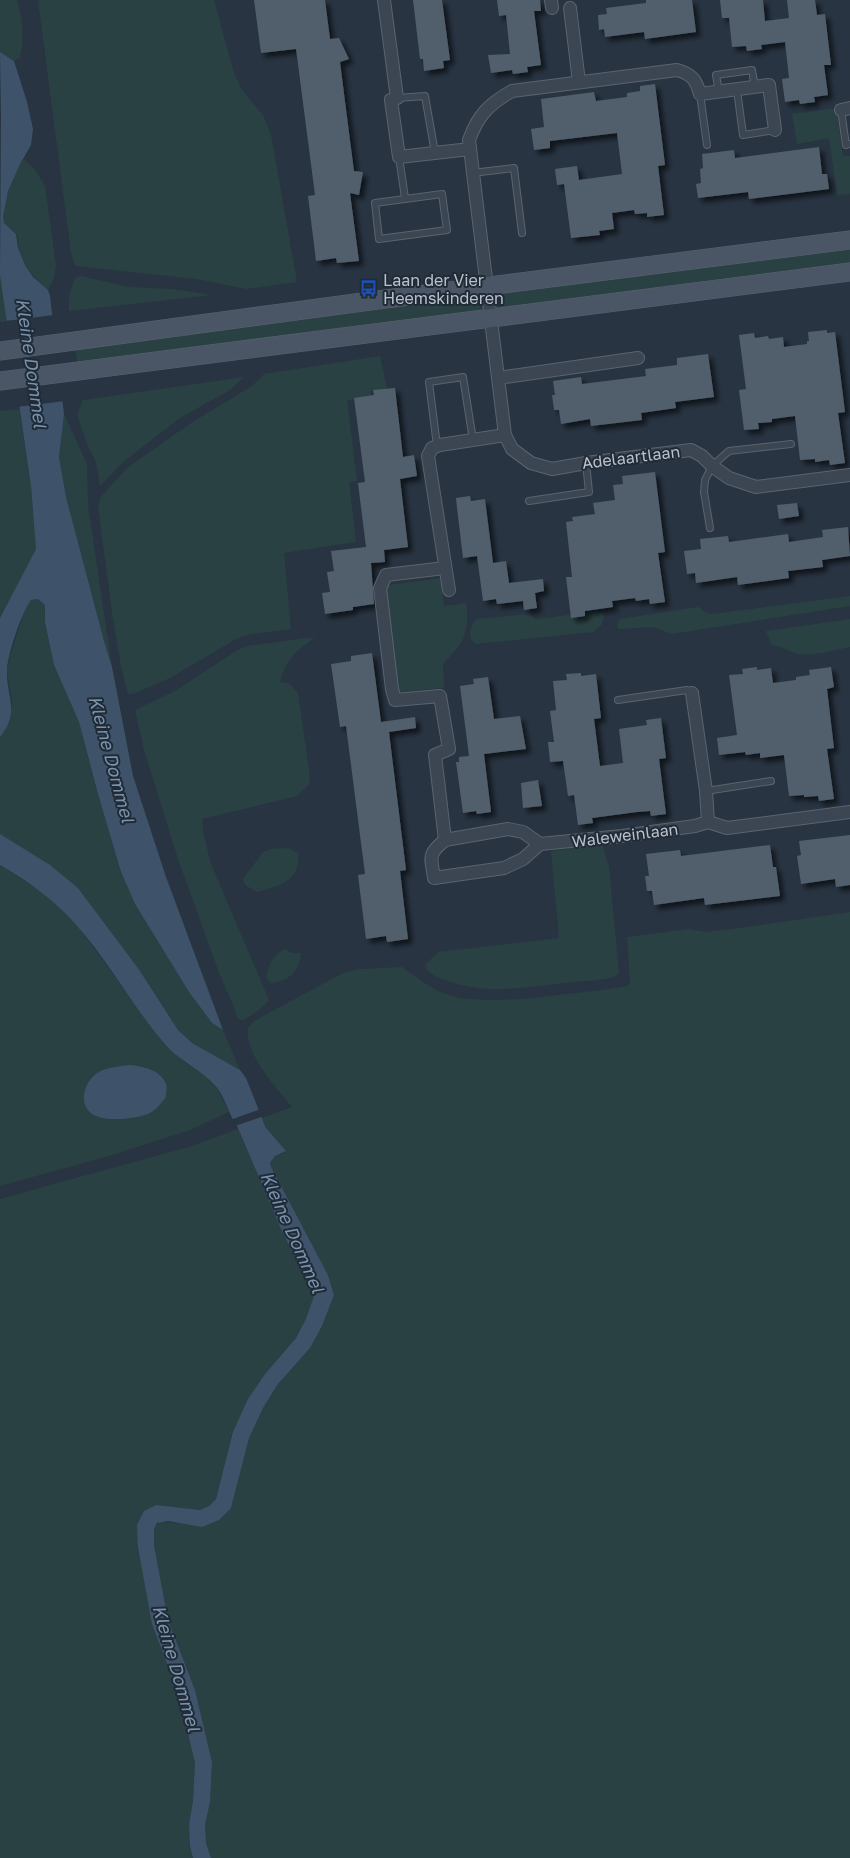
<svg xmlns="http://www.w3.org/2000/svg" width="850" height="1858" font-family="'Golos Text',sans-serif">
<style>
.green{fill:#2a4143;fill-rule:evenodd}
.water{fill:#3e536a}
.pier{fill:#283442}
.building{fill:#515f6d;filter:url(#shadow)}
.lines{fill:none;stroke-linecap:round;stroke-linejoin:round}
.lane-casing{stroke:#5a646f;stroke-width:8}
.street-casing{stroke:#5a646f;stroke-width:14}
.secondary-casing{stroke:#5a646f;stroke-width:19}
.lane{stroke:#3c4652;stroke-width:6}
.street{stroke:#3c4652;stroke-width:12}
.secondary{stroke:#4a5565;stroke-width:18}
.labels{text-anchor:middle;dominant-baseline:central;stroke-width:4;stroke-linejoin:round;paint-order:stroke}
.poi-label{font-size:16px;fill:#b9c1cc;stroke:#202b37;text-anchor:start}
.street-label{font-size:16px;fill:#b9c1cc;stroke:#202b37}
.water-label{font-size:18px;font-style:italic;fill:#7a93ad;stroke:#202b37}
</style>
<defs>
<filter id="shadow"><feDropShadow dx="4.5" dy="4.5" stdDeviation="2.5" flood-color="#0009"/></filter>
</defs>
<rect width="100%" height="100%" fill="#283442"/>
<g class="green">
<path d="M0,0H17C23,21 24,37 20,58L14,61L0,52Z"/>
<polygon points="38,0 214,0 234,73 242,90 263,115 271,135 297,282 246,289 197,279 75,266 71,253"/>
<polygon points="836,108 843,156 850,156 850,194 837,195 829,138 797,144 792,114"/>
<path d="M23,159L34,168L45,186L56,265L54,278L48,290C34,278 25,268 19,250C18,245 19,239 17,235C14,229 6,227 3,221C0,207 15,172 23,159Z"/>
<polygon points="850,248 850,267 502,308 497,302 498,295 503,290"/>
<polygon points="0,275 1,278 8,322 0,322"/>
<path d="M81,276L129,287L172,289L212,295L69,311C68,299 70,289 76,277Z"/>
<polygon points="473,296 479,298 481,311 78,368 75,348"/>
<polygon points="380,356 387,389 370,391 370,397 347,400 357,481 349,482 356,542 284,553 291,629 251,634 236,639 170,678 133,694 128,694 121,666 112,612 98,507 101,497 127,468 191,423 252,386 264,374"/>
<polygon points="244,377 230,390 180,418 123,462 100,486 96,462 88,446 77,415 83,400"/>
<polygon points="19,409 31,486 36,549 0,618 0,411"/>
<polygon points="64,414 87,464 88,506 112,667 104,641 66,497 59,457"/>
<path d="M440,578L444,606L466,603C469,616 467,635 459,646C454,652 448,658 443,664L444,688L400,692L398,688L385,589L389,585Z"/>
<polygon points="850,596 850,606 672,634 653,627 618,629 617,624 620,619 698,607 707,613 712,614"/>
<polygon points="38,599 45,605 45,622 54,665 79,722 98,794 121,872 135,904 189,992 212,1023 223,1030 240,1070 192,1043 178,1030 138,968 78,888 0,834 0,737 10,722 12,701 7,671 10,656 25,609 31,600"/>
<path d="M593,612L603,613L604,617L602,624L594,632L476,644L471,640C469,633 471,623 477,619L529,614L536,619Z"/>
<path d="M850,619V647C834,650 815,656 798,654C789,652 782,646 772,645L766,631Z"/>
<path d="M315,637C297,651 286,658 280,682L290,684L298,693L310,777L309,784L297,796L202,819L204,836L211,864L269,1000L258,1011L244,1020L238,1019L235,1010L218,970L178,859L144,750L135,710L175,691L236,651L247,646Z"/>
<path d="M602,844L609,867L619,972L616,976C603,981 585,981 571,982C529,987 485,996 445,980C436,977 428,974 425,965L438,952L559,938L551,851Z"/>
<path d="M288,848L298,853C301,881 279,886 257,892L245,885L243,879L263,852L271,849Z"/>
<path d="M0,865L48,896L77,925L164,1044L184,1062L205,1076L218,1090L229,1112L190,1130L109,1156L0,1186ZM143,1066L160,1075L126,1118Z"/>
<path d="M850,912V1858H211L206,1843L205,1825L210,1802L212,1762L195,1690L168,1620L154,1545V1529L159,1522L182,1523L231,1508L249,1438L263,1408L278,1384L310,1348L322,1326L334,1295L328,1275L271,1167L270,1163L275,1156L284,1153L269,1133L262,1118L292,1107C276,1087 245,1055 248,1028L254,1021L343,973L359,969L402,967L423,982L440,992L459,998L488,1000L524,999L601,990L628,986L630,984L627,937L689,929L706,932L739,928Z"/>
<path d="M285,949L291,953H299L301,954C299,972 288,982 270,983L266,977C269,964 272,956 285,949Z"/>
<polygon points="238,1129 281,1229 314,1296 307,1319 296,1338 265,1374 221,1480 216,1499 209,1506 200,1510 156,1505 144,1511 152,1624 179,1695 195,1763 193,1801 189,1824 190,1846 193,1858 0,1858 0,1199 192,1146"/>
</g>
<g class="water">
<path d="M0,52L14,61L27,102L33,129L31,145L20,164L8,191L3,216L4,223L16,234L18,248L25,265L33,277L48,290L50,296L64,414L59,457L66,497L104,641L112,667L133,776L166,877L223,1030L212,1023L189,992L135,904L121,872L98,794L79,722L54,665L45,622V605L38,599L31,600C21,614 8,653 7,670C6,698 21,711 0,737V618L36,549L31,486L0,275L1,116Z"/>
<path d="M0,834L50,865L78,888L138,968L178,1030L192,1043L240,1070L246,1078L266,1128L286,1151L275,1156L270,1163L271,1167L328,1275L334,1295L322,1326L310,1348L278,1384L263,1408L249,1438L231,1508L219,1520L202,1527L168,1521L157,1523L154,1529V1545L168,1620L195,1690L212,1762L210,1802L205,1825L206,1843L211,1858H193L190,1846L189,1824L193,1801L195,1763L179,1695L152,1624L138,1547L137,1525L144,1511L156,1505L200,1510L209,1506L216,1499L233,1432L248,1399L265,1374L296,1338L306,1319L314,1296L281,1229L237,1126C229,1115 226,1100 218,1089C203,1070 178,1061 163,1042C132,1005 109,962 77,926C56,901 28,881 0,865Z"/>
<path d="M130,1065C142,1066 161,1070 166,1084C167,1087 166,1093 166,1097C162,1102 157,1109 150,1113C138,1119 102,1123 91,1113C76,1100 87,1076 103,1070C112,1067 121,1066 130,1065Z"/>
</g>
<g class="pier">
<polygon points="54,315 65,401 16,407 5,321"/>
<polygon points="261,1109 264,1116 235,1126 230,1120"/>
</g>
<g class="building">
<polygon points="254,0 325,0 330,39 339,38 349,59 340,62 347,117 354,171 363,172 359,195 350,193 359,261 337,263 336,258 316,261 308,196 315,195 296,49 261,53"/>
<polygon points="413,0 442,0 450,60 443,61 444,68 424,71 423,59 420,59"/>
<polygon points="497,0 540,0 541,11 534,11 541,65 527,67 528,72 513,74 512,70 491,73 488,55 510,54 506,15 499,16"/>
<polygon points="646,0 692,0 696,32 645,39 644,32 605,37 604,29 599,30 598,15 607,14 606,8 646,3"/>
<polygon points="720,0 763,0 765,21 789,18 787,0 815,0 817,15 825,14 831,65 824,65 828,95 814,97 815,102 800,104 799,100 785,102 782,79 789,78 785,42 761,45 762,49 747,51 746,46 732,47 729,18 722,18"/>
<polygon points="655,84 665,165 658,166 664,215 647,217 647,213 635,214 634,210 612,213 614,229 599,231 600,235 571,238 564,184 557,185 555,169 577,166 579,180 622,174 617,133 550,141 550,148 534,150 531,129 544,127 541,99 594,92 596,101 627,97 627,93 640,91 640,86"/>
<polygon points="819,147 822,174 827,174 829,189 749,199 748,192 698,198 696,184 701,183 700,169 703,168 702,154 734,150 735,158"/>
<polygon points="827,330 827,333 835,332 845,412 838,413 845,463 830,465 829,460 815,462 815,459 800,460 795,416 772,419 772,422 758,423 759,429 744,430 739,390 746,389 739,335 754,333 755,338 768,336 769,339 783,337 784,347 807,344 807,341 809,341 808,332"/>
<polygon points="708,354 714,397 675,402 676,408 641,413 642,420 591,426 590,419 561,424 559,410 554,410 552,395 555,395 553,381 581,377 582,384 646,376 645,369 677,365 677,358"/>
<polygon points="395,388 403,457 414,455 417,476 400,479 408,547 384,550 385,562 371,563 374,604 353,607 353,610 325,614 322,593 330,592 327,572 334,571 331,551 366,547 358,483 365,482 354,398 374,395 373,390"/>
<polygon points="655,472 665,552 658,553 665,602 650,604 649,599 636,601 635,598 612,601 613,607 585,611 585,616 571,618 566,577 572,577 566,522 573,521 572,517 595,514 593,503 615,500 613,485 623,484 622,476"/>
<polygon points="470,496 471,501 485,499 493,563 506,561 509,583 543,579 544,591 535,593 537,608 524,610 523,601 497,604 496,599 483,601 477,556 463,558 457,508 456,498"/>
<polygon points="797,503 799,516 779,519 777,505"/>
<polygon points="848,527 850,556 822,560 823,567 788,571 789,578 738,585 737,577 696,583 695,573 687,574 684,551 701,549 700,539 728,536 729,542 788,534 789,542 823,537 822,530"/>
<polygon points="372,653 381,722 415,717 416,728 389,732 406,870 400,871 408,939 387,942 386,936 366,939 358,875 365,874 346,726 340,727 331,664 351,661 351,656"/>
<polygon points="757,667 757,670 771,668 773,683 796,680 796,677 810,675 809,670 831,667 834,687 827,689 834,748 827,749 834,799 819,801 818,796 804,797 804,795 789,796 784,755 760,758 760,753 746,755 745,752 719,755 717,738 737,735 729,675 743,674 742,669"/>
<polygon points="581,673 581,676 596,674 601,718 594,719 600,766 623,763 619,729 647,725 646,720 661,718 666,758 659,759 666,814 651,816 650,811 637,812 592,818 593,823 578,825 574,795 568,796 563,761 550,762 548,742 554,742 550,711 556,710 553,681 567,680 566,674"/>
<polygon points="488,677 494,719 520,716 526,749 484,754 491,812 477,814 476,811 463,813 456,762 459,762 459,757 469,756 460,686 474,684 473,679"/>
<polygon points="538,780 542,806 523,808 521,783"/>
<polygon points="850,835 850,885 836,887 835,879 801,884 797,856 801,855 799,841"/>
<polygon points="770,845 773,867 776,867 780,896 705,905 704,898 654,905 652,891 647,891 645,876 649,876 646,854 680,850 681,856"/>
</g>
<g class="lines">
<defs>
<g id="lane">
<polyline points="737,90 743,135 775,130"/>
<polyline points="719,92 716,75 752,70 755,87"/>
<polyline points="700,94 707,145"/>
<polyline points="397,98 425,96 435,153"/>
<polyline points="841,110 846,145 850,144"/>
<polyline points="399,157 405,198"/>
<polyline points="472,173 514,168 522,233"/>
<polygon points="442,194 447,230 379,239 375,203"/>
<polyline points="437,446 429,382 463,377 473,440"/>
<polyline points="529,501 589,492 586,463"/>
<polyline points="710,528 704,492 705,480 712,466 729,451 791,444"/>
<polyline points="618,700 687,690 692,693"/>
<polyline points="706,791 771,781"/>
</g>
<g id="street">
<polyline points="384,0 397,98 391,100 399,157 470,149"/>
<polyline points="551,0 552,8"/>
<polyline points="570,8 579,82"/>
<polyline points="841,110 850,108"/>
<path d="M775,130L769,85L700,94C696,79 691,74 677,70L512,91C489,104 478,115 469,140L505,435L512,449L531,463L552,469L586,463L691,450L702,456L712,466L729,478L756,487L850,475"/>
<polyline points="498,378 638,358"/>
<polyline points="445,568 386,575 380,588 392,689 395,700 440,696 449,749 435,755 445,840 508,829 523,832 540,844 622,836 695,826 708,822 727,828 850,812"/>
<polyline points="449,590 428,456 432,448 440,445 505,435"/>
<polyline points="692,693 706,791 708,822"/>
<path d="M445,840C427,855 431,856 434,878L504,868L523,859L540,844"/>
</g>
<g id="secondary">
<polyline points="0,351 370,301 850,240"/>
<polyline points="0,381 850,272"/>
</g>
</defs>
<use href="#lane" class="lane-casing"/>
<use href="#street" class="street-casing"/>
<use href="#secondary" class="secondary-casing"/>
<use href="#lane" class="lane"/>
<use href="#street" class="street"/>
<use href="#secondary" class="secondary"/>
</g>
<defs>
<symbol id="bus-bare" viewBox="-9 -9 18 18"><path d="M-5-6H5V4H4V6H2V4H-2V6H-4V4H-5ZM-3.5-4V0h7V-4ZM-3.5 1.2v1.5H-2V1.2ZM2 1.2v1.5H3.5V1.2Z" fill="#1a4fb4" stroke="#202b37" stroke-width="2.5" paint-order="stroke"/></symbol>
</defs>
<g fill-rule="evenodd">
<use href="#bus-bare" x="356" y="276" width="25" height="25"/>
</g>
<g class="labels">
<g class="poi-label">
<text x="383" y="280">Laan der Vier<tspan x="383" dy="18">Heemskinderen</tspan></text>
</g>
<g class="street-label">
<text transform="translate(631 457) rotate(-7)">Adelaartlaan</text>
<text transform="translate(625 835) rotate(-7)">Waleweinlaan</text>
</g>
<g class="water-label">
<text transform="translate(32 363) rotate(82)">Kleine Dommel</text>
<text transform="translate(112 759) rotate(75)">Kleine Dommel</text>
<text transform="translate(293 1232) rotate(66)">Kleine Dommel</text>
<text transform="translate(177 1668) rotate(74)">Kleine Dommel</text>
</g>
</g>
</svg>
